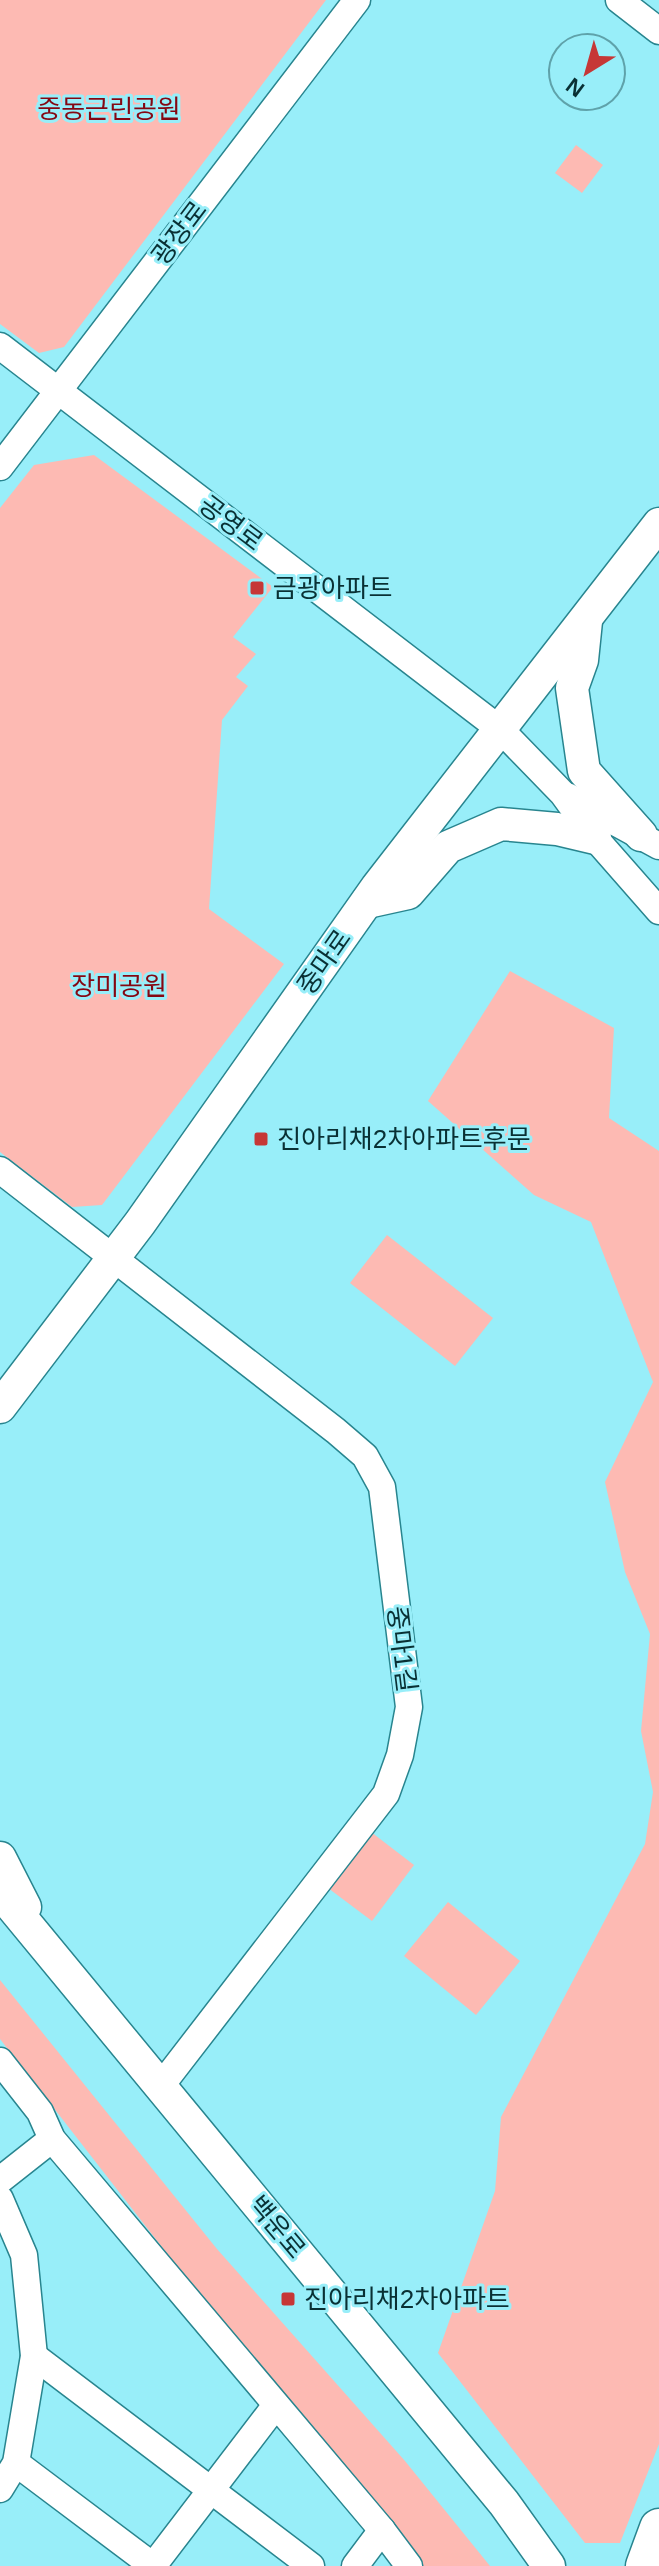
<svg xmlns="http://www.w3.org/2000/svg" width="659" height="2566" font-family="Arial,'Noto Sans KR',sans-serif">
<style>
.green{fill:#fdbab3}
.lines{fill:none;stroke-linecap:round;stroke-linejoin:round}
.minor-casing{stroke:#28858f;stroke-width:29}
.major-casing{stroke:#28858f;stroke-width:35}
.highway-casing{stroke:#28858f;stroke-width:41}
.minor{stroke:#fff;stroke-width:26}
.major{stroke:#fff;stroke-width:32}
.highway{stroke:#fff;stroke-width:38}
.poi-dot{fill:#c63736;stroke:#98eef9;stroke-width:3}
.labels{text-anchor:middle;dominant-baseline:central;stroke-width:6;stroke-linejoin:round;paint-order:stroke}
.park-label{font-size:26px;fill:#850712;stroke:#98eef9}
.street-label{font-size:26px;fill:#093034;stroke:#98eef9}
.poi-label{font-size:26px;fill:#093034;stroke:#98eef9;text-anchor:start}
</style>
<rect width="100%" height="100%" fill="#98eef9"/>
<g class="green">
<polygon points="0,0 326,0 64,347 39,353 0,324"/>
<polygon points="576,145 603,165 582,193 555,173"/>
<polygon points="94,455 273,587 233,637 256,654 236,677 248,686 222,720 209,909 284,964 102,1205 72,1207 0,1152 0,508 34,465"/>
<polygon points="510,971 614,1028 609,1118 659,1151 659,2444 620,2543 585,2543 438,2353 495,2191 501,2117 645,1844 653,1792 641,1731 650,1634 625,1572 605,1482 653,1382 591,1222 534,1195 428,1101"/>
<polygon points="387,1235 493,1318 455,1366 350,1283"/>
<polygon points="371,1832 414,1865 372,1921 328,1888"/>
<polygon points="448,1902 520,1961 476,2015 404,1956"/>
<polygon points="0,1980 217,2249 405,2461 490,2566 410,2566 0,2039"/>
</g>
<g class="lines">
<defs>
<g id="minor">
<polyline points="619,0 659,31"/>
<polyline points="0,346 501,730 563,794 595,838 659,911"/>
<polyline points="0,467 357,0"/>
<polyline points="567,796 659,846"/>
<polyline points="0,1170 336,1431 365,1456 382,1487 409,1707 400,1755 386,1794 160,2087"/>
<polyline points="0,2061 40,2112 52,2139 382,2530 409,2566"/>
<polyline points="0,2180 52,2139"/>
<polyline points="0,2199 24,2255 34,2356 16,2463 0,2489"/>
<polyline points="34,2356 311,2566"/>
<polyline points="16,2463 153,2566"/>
<polyline points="153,2566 276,2405"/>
<polyline points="355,2566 382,2530"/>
</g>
<g id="major">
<polyline points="586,621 582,660 572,688 584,771 641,835"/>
<polyline points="367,902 408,893 448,847 501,824 557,829 595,838"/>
<polyline points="0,1407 140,1223 377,887 659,524"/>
<polyline points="0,1858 25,1907"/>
<polyline points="0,1892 504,2503 549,2566"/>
</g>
<polyline id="highway" points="645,2566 659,2528"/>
</defs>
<use href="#minor" class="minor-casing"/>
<use href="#major" class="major-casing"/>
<use href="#highway" class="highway-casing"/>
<use href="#minor" class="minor"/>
<use href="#major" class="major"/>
<use href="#highway" class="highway"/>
</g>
<g class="poi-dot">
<rect x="249" y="580" width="16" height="16" rx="4"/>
<rect x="253" y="1131" width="16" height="16" rx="4"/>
<rect x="280" y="2291" width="16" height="16" rx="4"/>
</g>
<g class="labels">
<g class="park-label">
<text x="109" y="109">중동근린공원</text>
<text x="119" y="986">장미공원</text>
</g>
<g class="street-label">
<text transform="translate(179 233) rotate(-53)">광장로</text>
<text transform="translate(231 523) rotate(37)">공영로</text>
<text transform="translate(324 962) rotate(-55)">중마로</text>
<text transform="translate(402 1649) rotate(83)">중마1길</text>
<text transform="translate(277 2227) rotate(50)">백운로</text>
</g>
<g class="poi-label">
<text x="273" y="588">금광아파트</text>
<text x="277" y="1139">진아리채2차아파트후문</text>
<text x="304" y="2299">진아리채2차아파트</text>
</g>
</g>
<g transform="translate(587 72) rotate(217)"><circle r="38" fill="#98eef9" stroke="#5fa2aa" stroke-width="2"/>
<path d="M0-6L14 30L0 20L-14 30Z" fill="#c63736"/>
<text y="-12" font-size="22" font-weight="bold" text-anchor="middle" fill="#093034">N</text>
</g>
</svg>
